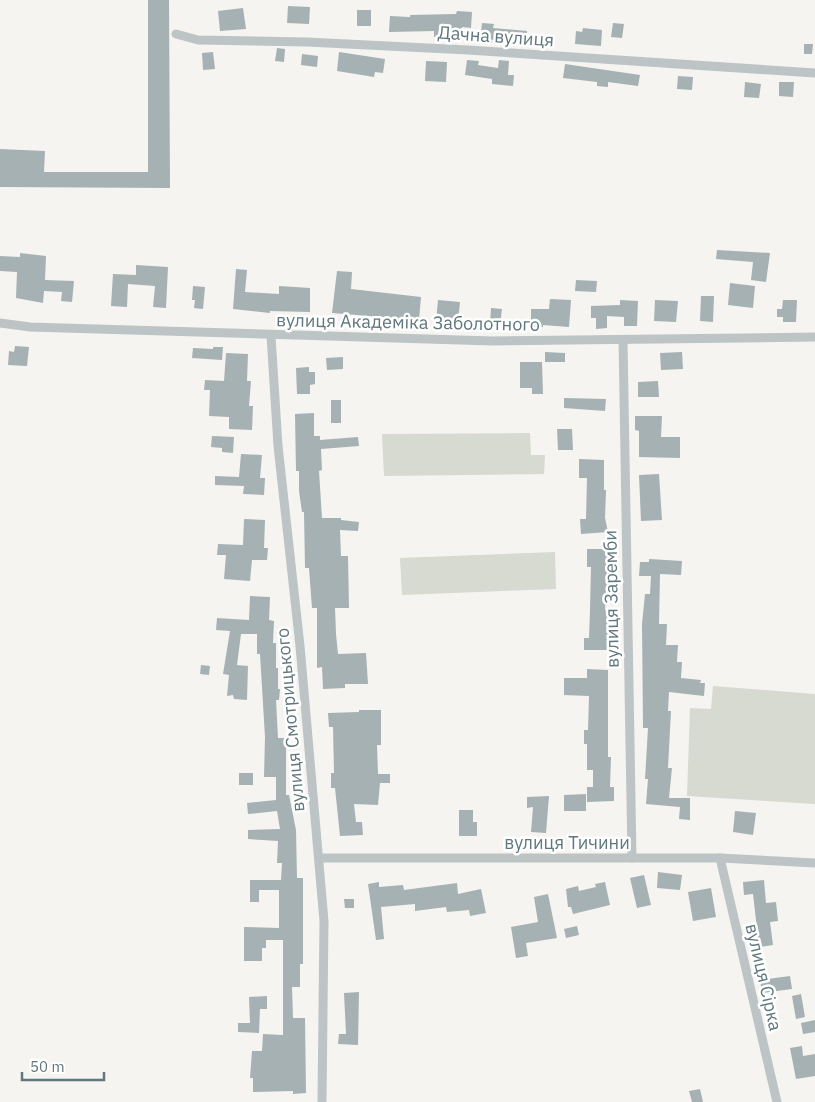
<svg xmlns="http://www.w3.org/2000/svg" width="815" height="1102" font-family="'IBM Plex Sans',sans-serif">
<style>
.green{fill:#d6dad0}
.building{fill:#a5b1b3}
.lines{fill:none;stroke-linecap:round;stroke-linejoin:round}
.street{stroke:#bdc4c6;stroke-width:9}
.labels{text-anchor:middle;dominant-baseline:central;stroke-width:5;stroke-linejoin:round;paint-order:stroke}
.street-label{font-size:18px;fill:#5f777d;stroke:#fff}
</style>
<rect width="100%" height="100%" fill="#f5f4f1"/>
<g class="green">
<polygon points="530,433 531,455 545,455 544,474 384,476 382,434"/>
<polygon points="555,552 556,589 402,595 400,558"/>
<polygon points="713,686 815,694 815,804 687,796 690,708 711,709"/>
</g>
<g class="building">
<polygon points="148,0 169,0 170,188 0,187 0,149 45,151 44,172 148,172"/>
<polygon points="288,6 310,7 309,24 287,23"/>
<polygon points="243,8 246,29 220,31 218,11"/>
<rect x="357" y="10" width="14" height="16"/>
<polygon points="457,11 472,12 471,28 462,27 462,32 447,31 447,37 434,37 434,31 389,32 390,16 410,17 410,15 456,14"/>
<polygon points="482,23 494,24 493,28 527,31 526,44 492,40 492,43 480,42"/>
<polygon points="613,23 624,24 622,38 611,37"/>
<polygon points="583,28 602,30 601,46 575,44 576,31 582,32"/>
<polygon points="804,44 813,44 812,54 804,54"/>
<polygon points="277,48 285,49 284,62 275,61"/>
<polygon points="213,52 215,69 203,70 202,53"/>
<polygon points="339,52 385,59 383,73 375,72 374,77 337,71"/>
<polygon points="302,54 318,56 317,67 301,65"/>
<polygon points="467,60 479,61 478,65 498,68 499,60 509,61 508,75 514,75 513,86 492,84 492,79 465,75"/>
<polygon points="426,61 447,62 446,82 425,81"/>
<polygon points="565,64 640,75 638,86 608,82 608,87 597,86 597,82 563,78"/>
<polygon points="678,76 693,77 692,90 677,89"/>
<polygon points="745,82 761,84 759,98 744,97"/>
<polygon points="779,82 794,82 793,97 779,96"/>
<polygon points="717,250 770,253 766,282 751,280 753,262 716,259"/>
<polygon points="20,253 46,256 45,280 74,281 72,302 61,301 62,292 44,291 43,303 16,298 17,272 0,271 0,256 20,257"/>
<polygon points="136,265 168,267 166,308 153,307 155,286 128,284 127,307 111,306 113,274 136,275"/>
<polygon points="236,269 247,270 245,292 279,294 279,286 310,288 310,312 270,311 270,313 233,309"/>
<polygon points="337,271 352,272 351,289 421,297 419,320 332,313"/>
<polygon points="576,280 597,281 596,292 575,291"/>
<polygon points="730,283 755,286 753,308 728,305"/>
<polygon points="193,286 205,287 203,309 194,308 195,300 192,300"/>
<polygon points="701,296 714,296 713,322 700,321"/>
<polygon points="550,299 571,300 569,327 543,325 543,327 531,327 531,309 549,309"/>
<polygon points="438,300 460,302 458,323 436,322"/>
<polygon points="620,300 638,301 637,326 624,326 624,317 607,316 607,328 596,329 596,318 591,318 591,306 620,305"/>
<polygon points="655,300 678,301 676,322 654,321"/>
<polygon points="783,300 797,300 796,322 783,322 783,317 777,317 777,309 782,309"/>
<polygon points="491,308 502,309 500,325 490,325"/>
<polygon points="15,346 29,347 27,366 8,365 9,351 14,352"/>
<polygon points="213,347 223,347 222,360 192,358 193,348 213,349"/>
<polygon points="545,352 565,353 565,362 545,362"/>
<polygon points="682,352 683,369 661,370 660,353"/>
<polygon points="226,353 248,354 247,381 251,381 249,406 253,406 252,430 229,429 229,417 209,416 210,390 204,390 205,380 224,381"/>
<polygon points="343,357 343,369 327,370 326,358"/>
<polygon points="520,362 542,362 543,394 532,394 532,388 520,388"/>
<polygon points="309,367 309,372 315,372 315,384 310,385 310,394 297,394 296,368"/>
<polygon points="658,381 659,397 638,397 638,382"/>
<polygon points="564,398 606,399 605,411 564,408"/>
<rect x="331" y="400" width="10" height="23"/>
<polygon points="314,413 314,436 320,436 320,440 358,437 359,446 321,449 322,470 319,471 322,518 341,518 341,520 359,522 358,531 340,530 341,556 348,556 349,608 335,608 336,634 338,654 366,653 368,684 345,684 345,688 323,689 322,667 317,668 317,608 312,608 309,568 305,568 304,512 302,512 299,491 299,471 296,471 295,414"/>
<polygon points="635,416 662,416 661,437 680,437 680,458 639,457 639,431 635,430"/>
<polygon points="557,429 572,429 573,450 558,450"/>
<polygon points="212,436 234,437 233,453 222,452 222,448 211,447"/>
<polygon points="241,454 262,455 260,478 265,478 264,495 243,494 244,486 215,485 215,476 239,477"/>
<polygon points="579,459 604,460 604,490 606,490 605,518 608,532 581,534 580,519 586,519 587,478 579,478"/>
<polygon points="659,474 662,520 641,521 639,475"/>
<polygon points="244,519 265,520 264,548 268,548 267,560 252,560 250,581 224,579 226,555 217,555 218,544 243,545"/>
<polygon points="587,549 608,549 609,591 606,591 605,610 609,610 609,650 584,650 584,638 589,638 590,610 591,567 587,567"/>
<polygon points="649,559 682,561 681,575 660,574 659,624 667,624 666,645 678,645 677,662 682,662 681,678 701,680 700,683 705,683 704,696 669,692 668,711 671,711 668,768 672,768 669,798 690,798 690,820 679,819 680,807 646,804 648,779 645,779 648,728 643,728 642,624 645,594 650,594 651,576 639,576 640,562 649,562"/>
<polygon points="250,596 270,597 269,620 274,621 273,643 276,643 276,668 278,668 278,689 280,689 279,700 276,700 278,738 286,738 286,795 289,795 296,830 297,878 303,878 303,964 300,964 300,987 292,987 293,1018 305,1018 306,1093 293,1094 293,1091 253,1092 253,1078 250,1078 252,1051 262,1051 263,1034 283,1035 283,940 266,940 266,948 262,948 262,961 244,961 244,927 279,928 279,890 259,890 259,902 250,902 250,880 281,880 282,863 277,863 278,841 248,839 248,830 280,829 277,811 248,814 247,803 276,800 276,777 264,777 265,737 260,654 257,654 257,634 241,634 237,665 248,666 247,700 234,699 233,695 227,696 229,675 223,674 230,631 216,630 217,618 249,620"/>
<polygon points="201,665 210,666 209,675 200,674"/>
<polygon points="587,669 608,670 608,757 611,757 610,787 614,787 614,801 587,802 587,787 593,787 593,770 587,770 587,744 584,744 584,730 588,730 589,696 564,695 564,678 587,678"/>
<polygon points="359,710 381,710 381,745 377,745 378,774 390,774 390,783 380,783 378,805 354,804 356,822 362,822 363,835 340,836 335,788 331,788 331,773 334,773 333,727 329,727 328,713 359,712"/>
<rect x="239" y="773" width="14" height="12"/>
<polygon points="586,794 586,811 564,811 564,795"/>
<polygon points="549,796 546,833 531,832 533,807 527,808 527,797"/>
<polygon points="459,810 473,810 473,822 477,822 477,836 459,836"/>
<polygon points="735,811 756,813 753,835 733,832"/>
<polygon points="658,872 682,875 680,890 657,888"/>
<polygon points="644,875 651,905 637,908 630,878"/>
<polygon points="764,880 766,903 776,902 778,921 770,922 773,945 754,948 752,930 757,929 753,894 744,895 743,882"/>
<polygon points="379,882 379,887 403,885 404,890 457,883 458,894 481,889 486,913 470,916 469,910 447,912 446,907 415,911 415,904 381,907 384,939 376,940 368,884"/>
<polygon points="605,882 610,905 573,914 571,907 568,907 566,889 578,886 579,891 596,887 595,884"/>
<polygon points="711,888 716,917 693,921 688,892"/>
<polygon points="548,894 557,938 526,943 528,956 516,958 511,927 538,922 534,897"/>
<polygon points="344,899 354,899 354,908 345,908"/>
<polygon points="577,926 579,935 566,938 564,929"/>
<polygon points="790,976 792,989 762,993 760,980"/>
<polygon points="359,992 358,1045 338,1044 339,1034 346,1034 344,993"/>
<polygon points="801,994 805,1017 796,1019 792,996"/>
<polygon points="267,996 267,1009 260,1009 259,1033 238,1032 238,1023 250,1023 249,997"/>
<polygon points="815,1020 815,1032 803,1034 801,1023"/>
<polygon points="802,1046 803,1056 815,1054 815,1076 796,1079 790,1048"/>
<polygon points="700,1089 703,1102 692,1102 689,1091"/>
</g>
<g class="lines">
<g class="street">
<polyline points="176,34 198,40 307,42 468,50 815,73"/>
<polyline points="0,323 30,327 493,341 815,337"/>
<polyline points="271,336 278,446 300,646 324,921 322,1102"/>
<polyline points="623,340 632,858"/>
<polyline points="319,858 720,858 815,863"/>
<polyline points="720,858 777,1102"/>
</g>
</g>
<g class="labels">
<g class="street-label">
<text transform="translate(496 36) rotate(4)">Дачна вулиця</text>
<text transform="translate(408 322) rotate(1)">вулиця Академіка Заболотного</text>
<text transform="translate(611 599) rotate(-91)">вулиця Заремби</text>
<text transform="translate(290 720) rotate(-95)">вулиця Смотрицького</text>
<text x="567" y="842">вулиця Тичини</text>
<text transform="translate(764 977) rotate(77)">вулиця Сірка</text>
</g>
</g>
<path d="M22 1072v8h82v-8" fill="none" stroke="#5f777d" stroke-width="2.5"/>
<text x="30" y="1072" font-size="15" fill="#5f777d" stroke="#ffffff" stroke-width="4" paint-order="stroke">50 m</text>
</svg>
